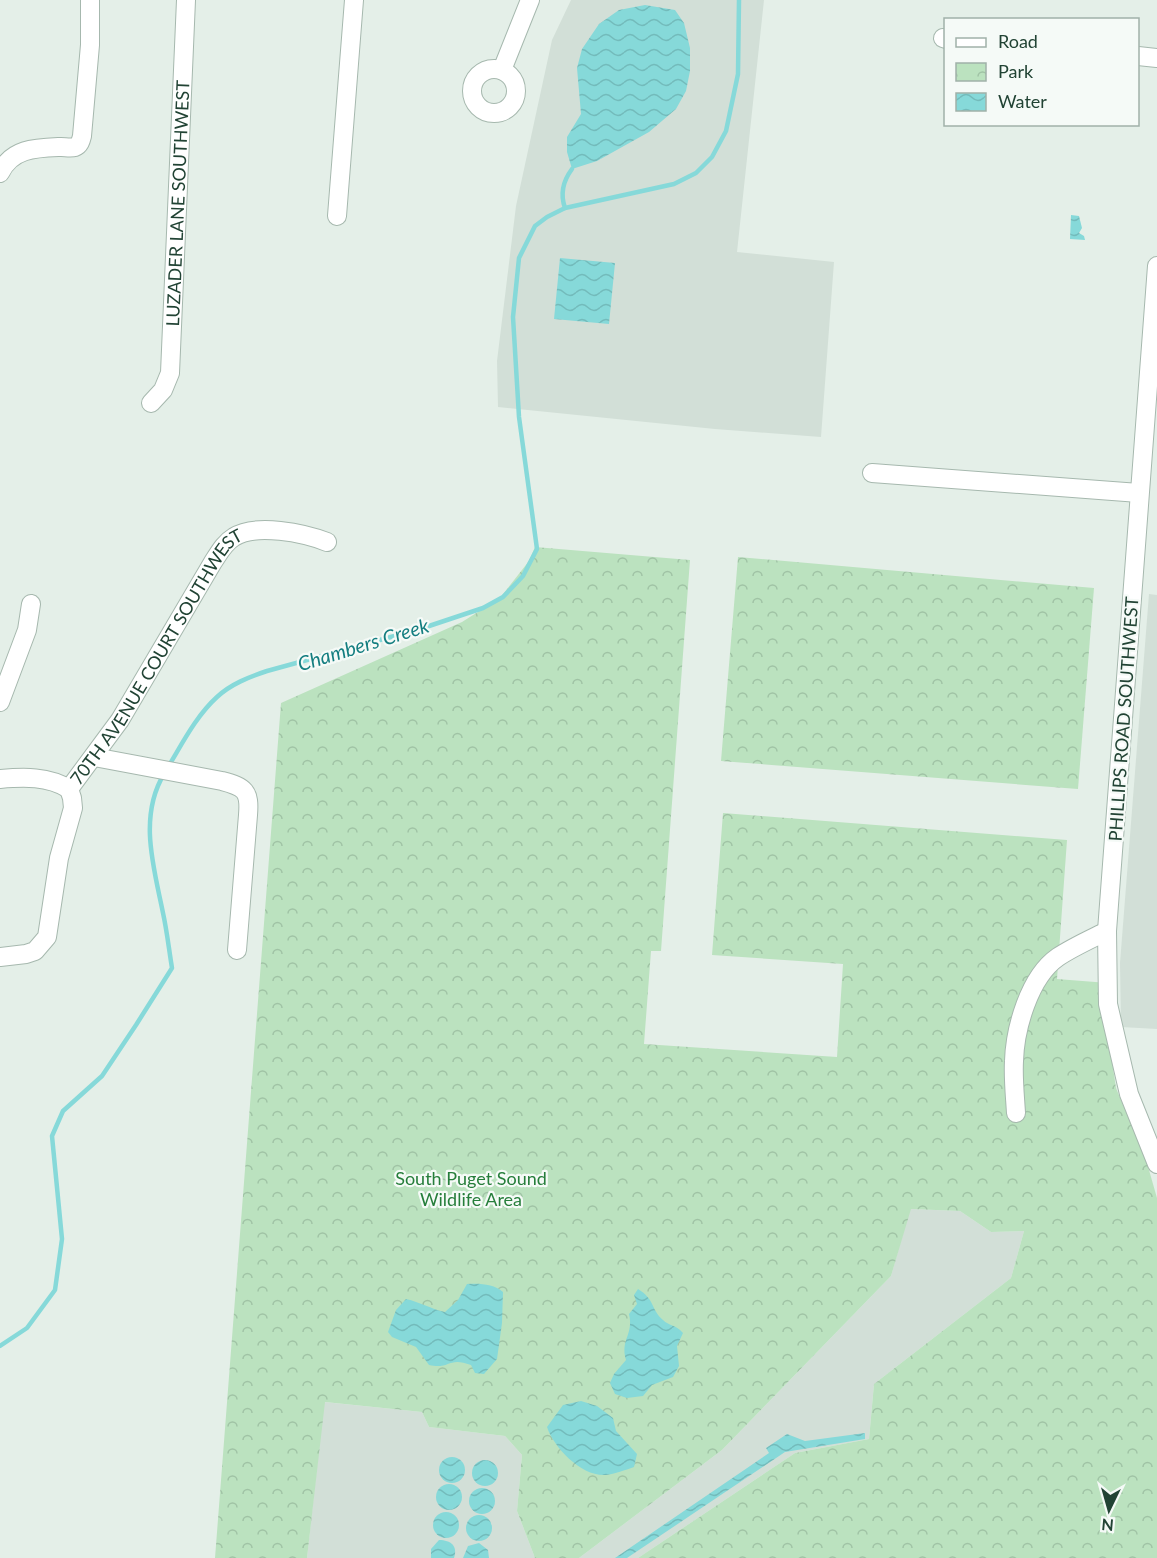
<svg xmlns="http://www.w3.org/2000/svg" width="1157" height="1558" font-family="Lato,sans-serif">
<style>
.built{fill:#d2dfd7}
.park{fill:url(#park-crowns)}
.water{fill:url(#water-waves)}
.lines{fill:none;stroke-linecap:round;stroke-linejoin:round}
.stream{stroke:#86d9d9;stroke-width:4.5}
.minor-casing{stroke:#a6b8ae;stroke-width:20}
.minor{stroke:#fff;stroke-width:18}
.labels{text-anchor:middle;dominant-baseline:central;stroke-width:4.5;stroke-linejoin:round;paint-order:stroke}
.street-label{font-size:18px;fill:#214334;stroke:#f5faf7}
.park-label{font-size:18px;fill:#267e3b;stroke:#f5faf7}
.water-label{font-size:20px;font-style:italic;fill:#147e80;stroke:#f5faf7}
</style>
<defs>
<pattern id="park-crowns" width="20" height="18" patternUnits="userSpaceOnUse" patternTransform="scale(1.5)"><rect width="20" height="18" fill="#bbe2bf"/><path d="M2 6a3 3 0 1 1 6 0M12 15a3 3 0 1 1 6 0" fill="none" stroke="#a0c3a5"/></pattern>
<pattern id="water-waves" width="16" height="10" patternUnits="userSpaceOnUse" patternTransform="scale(1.5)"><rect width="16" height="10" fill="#86d9d9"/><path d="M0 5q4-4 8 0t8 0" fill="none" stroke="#73bbbb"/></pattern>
</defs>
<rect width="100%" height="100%" fill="#e4efe8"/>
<g class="built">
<polygon points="571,0 764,0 737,252 834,262 821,437 715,429 498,407 497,361 516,206 552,40"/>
<polygon points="1149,594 1157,595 1157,1029 1121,1027 1120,963"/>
<polygon points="910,1209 960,1211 991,1232 1024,1231 1011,1278 874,1384 869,1439 795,1453 638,1558 579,1558 722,1450 891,1276"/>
<polygon points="324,1402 422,1412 429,1427 505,1436 522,1455 517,1511 535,1558 307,1558"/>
</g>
<g class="park">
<polygon points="535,547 690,560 661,951 651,951 644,1044 837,1057 843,964 712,955 723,813 1067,840 1057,979 1108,983 1106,1021 1116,1088 1147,1163 1157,1198 1157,1558 638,1558 795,1453 869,1439 874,1384 1011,1278 1024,1231 991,1232 960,1211 911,1209 891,1276 722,1450 579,1558 535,1558 517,1511 522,1455 505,1436 429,1427 422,1412 325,1402 307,1558 215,1558 281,703 462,622 500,598 529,561"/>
<polygon points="738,557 1094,588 1078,789 721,761"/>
</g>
<g class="water">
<polygon points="645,5 675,10 684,23 690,48 690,71 686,91 676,109 649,132 597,161 572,169 567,152 567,137 581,114 577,68 582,49 599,24 619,10"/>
<polygon points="1071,215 1079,216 1082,228 1079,233 1084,236 1085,240 1070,239"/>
<polygon points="560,258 615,263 609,324 554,319"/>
<path d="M467,1284C480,1283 494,1284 503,1292L502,1323L497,1359L484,1374L475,1373L471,1365C448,1356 450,1370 429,1365L416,1347L392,1337L388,1332L396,1310L406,1299C420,1302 431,1309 445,1312L458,1300Z"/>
<path d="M638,1289C655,1299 651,1310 663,1320C669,1326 675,1324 683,1333L677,1346L679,1366L673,1377L652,1385L643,1396L627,1398L615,1394L610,1383L614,1374L626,1360C620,1339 634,1335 629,1314L637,1304L634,1295Z"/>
<path d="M581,1401L597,1406L613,1418L616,1431L637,1454L634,1467C625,1470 615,1474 606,1475C582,1477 554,1448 547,1427L563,1405Z"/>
<polygon points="865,1433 865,1439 785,1452 627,1558 615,1558 769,1453 766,1448 787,1434 805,1441"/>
<circle cx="452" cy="1470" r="13"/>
<circle cx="485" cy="1473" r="13"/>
<circle cx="449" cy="1497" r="13"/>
<circle cx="482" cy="1501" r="13"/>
<circle cx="446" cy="1525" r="13"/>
<circle cx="479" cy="1528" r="13"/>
<path d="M439,1540C451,1540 458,1546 454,1558H431V1549Z"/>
<polygon points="479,1543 488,1550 489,1558 463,1558 468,1546"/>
</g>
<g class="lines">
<g class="stream">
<path d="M565,208C560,194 563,181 572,169"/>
<path d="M168,767C182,744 196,716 217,697C231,684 249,677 267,671L420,629L483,608L503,597L523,576L537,549L519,417L513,317L519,258L535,226L547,217L565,208L674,184L696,173L712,157L726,131L738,74L739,0"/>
<path d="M0,1346L27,1328L55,1290L62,1239L52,1136L63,1111L102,1076L136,1025L172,968C169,950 167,931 163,913C154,868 138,817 164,774"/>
</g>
<defs>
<g id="minor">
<polyline points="943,38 946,39"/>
<polyline points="1138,56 1157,58"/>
<circle cx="494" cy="91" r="22"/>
<polyline points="502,70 530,0"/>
<path d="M0,173C12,148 36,148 61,147C65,147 71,148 75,147C80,145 81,140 82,136L90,45V0"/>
<polyline points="337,216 354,0"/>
<polyline points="1157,266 1107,931 1108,1004 1129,1094 1157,1164"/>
<path id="s1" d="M151,403L163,390L170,373L186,0"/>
<polyline points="872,473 1139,493"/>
<polyline points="0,702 27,630 31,604"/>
<path d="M94,757L222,781C245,787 250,791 248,815L237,950"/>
<path d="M0,779C24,777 48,776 69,789"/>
<path id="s2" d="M69,789L120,720L213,562C219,553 224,543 234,537C256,523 304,533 327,542"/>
<polyline points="0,957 26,954 35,951 47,937 59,858 73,808 72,798 69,789"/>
<path d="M1016,1113C1015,1096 1013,1078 1014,1061C1015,1029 1029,977 1058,957C1073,947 1091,939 1107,931"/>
</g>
</defs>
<use href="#minor" class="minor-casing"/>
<use href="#minor" class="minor"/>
</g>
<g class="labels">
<g class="street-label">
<text stroke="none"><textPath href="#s1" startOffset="206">LUZADER LANE SOUTHWEST</textPath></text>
<text stroke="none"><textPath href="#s2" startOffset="159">70TH AVENUE COURT SOUTHWEST</textPath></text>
<text transform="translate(1123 719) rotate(-86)">PHILLIPS ROAD SOUTHWEST</text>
</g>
<g class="park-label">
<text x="471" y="1178">South Puget Sound<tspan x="471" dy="21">Wildlife Area</tspan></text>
</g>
<g class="water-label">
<text transform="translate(363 644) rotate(-17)">Chambers Creek</text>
</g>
</g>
<rect x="944" y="18" width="195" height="108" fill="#f5faf7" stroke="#a0b1a9" stroke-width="1.5"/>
<rect x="956" y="38" width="30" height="9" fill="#ffffff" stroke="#a0b1a9" stroke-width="1.5"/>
<text x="998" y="48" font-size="18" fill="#214334">Road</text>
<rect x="956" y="63" width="30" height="18" fill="url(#park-crowns)" stroke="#a0b1a9" stroke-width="1.5"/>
<text x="998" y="78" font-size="18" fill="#214334">Park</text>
<rect x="956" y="93" width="30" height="18" fill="url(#water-waves)" stroke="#a0b1a9" stroke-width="1.5"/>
<text x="998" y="108" font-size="18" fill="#214334">Water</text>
<g transform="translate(1109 1510) rotate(185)" stroke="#f5faf7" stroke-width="4.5" paint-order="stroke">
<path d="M0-4.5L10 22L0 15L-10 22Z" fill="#214334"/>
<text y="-9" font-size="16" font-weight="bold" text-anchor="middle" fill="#214334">N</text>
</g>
</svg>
